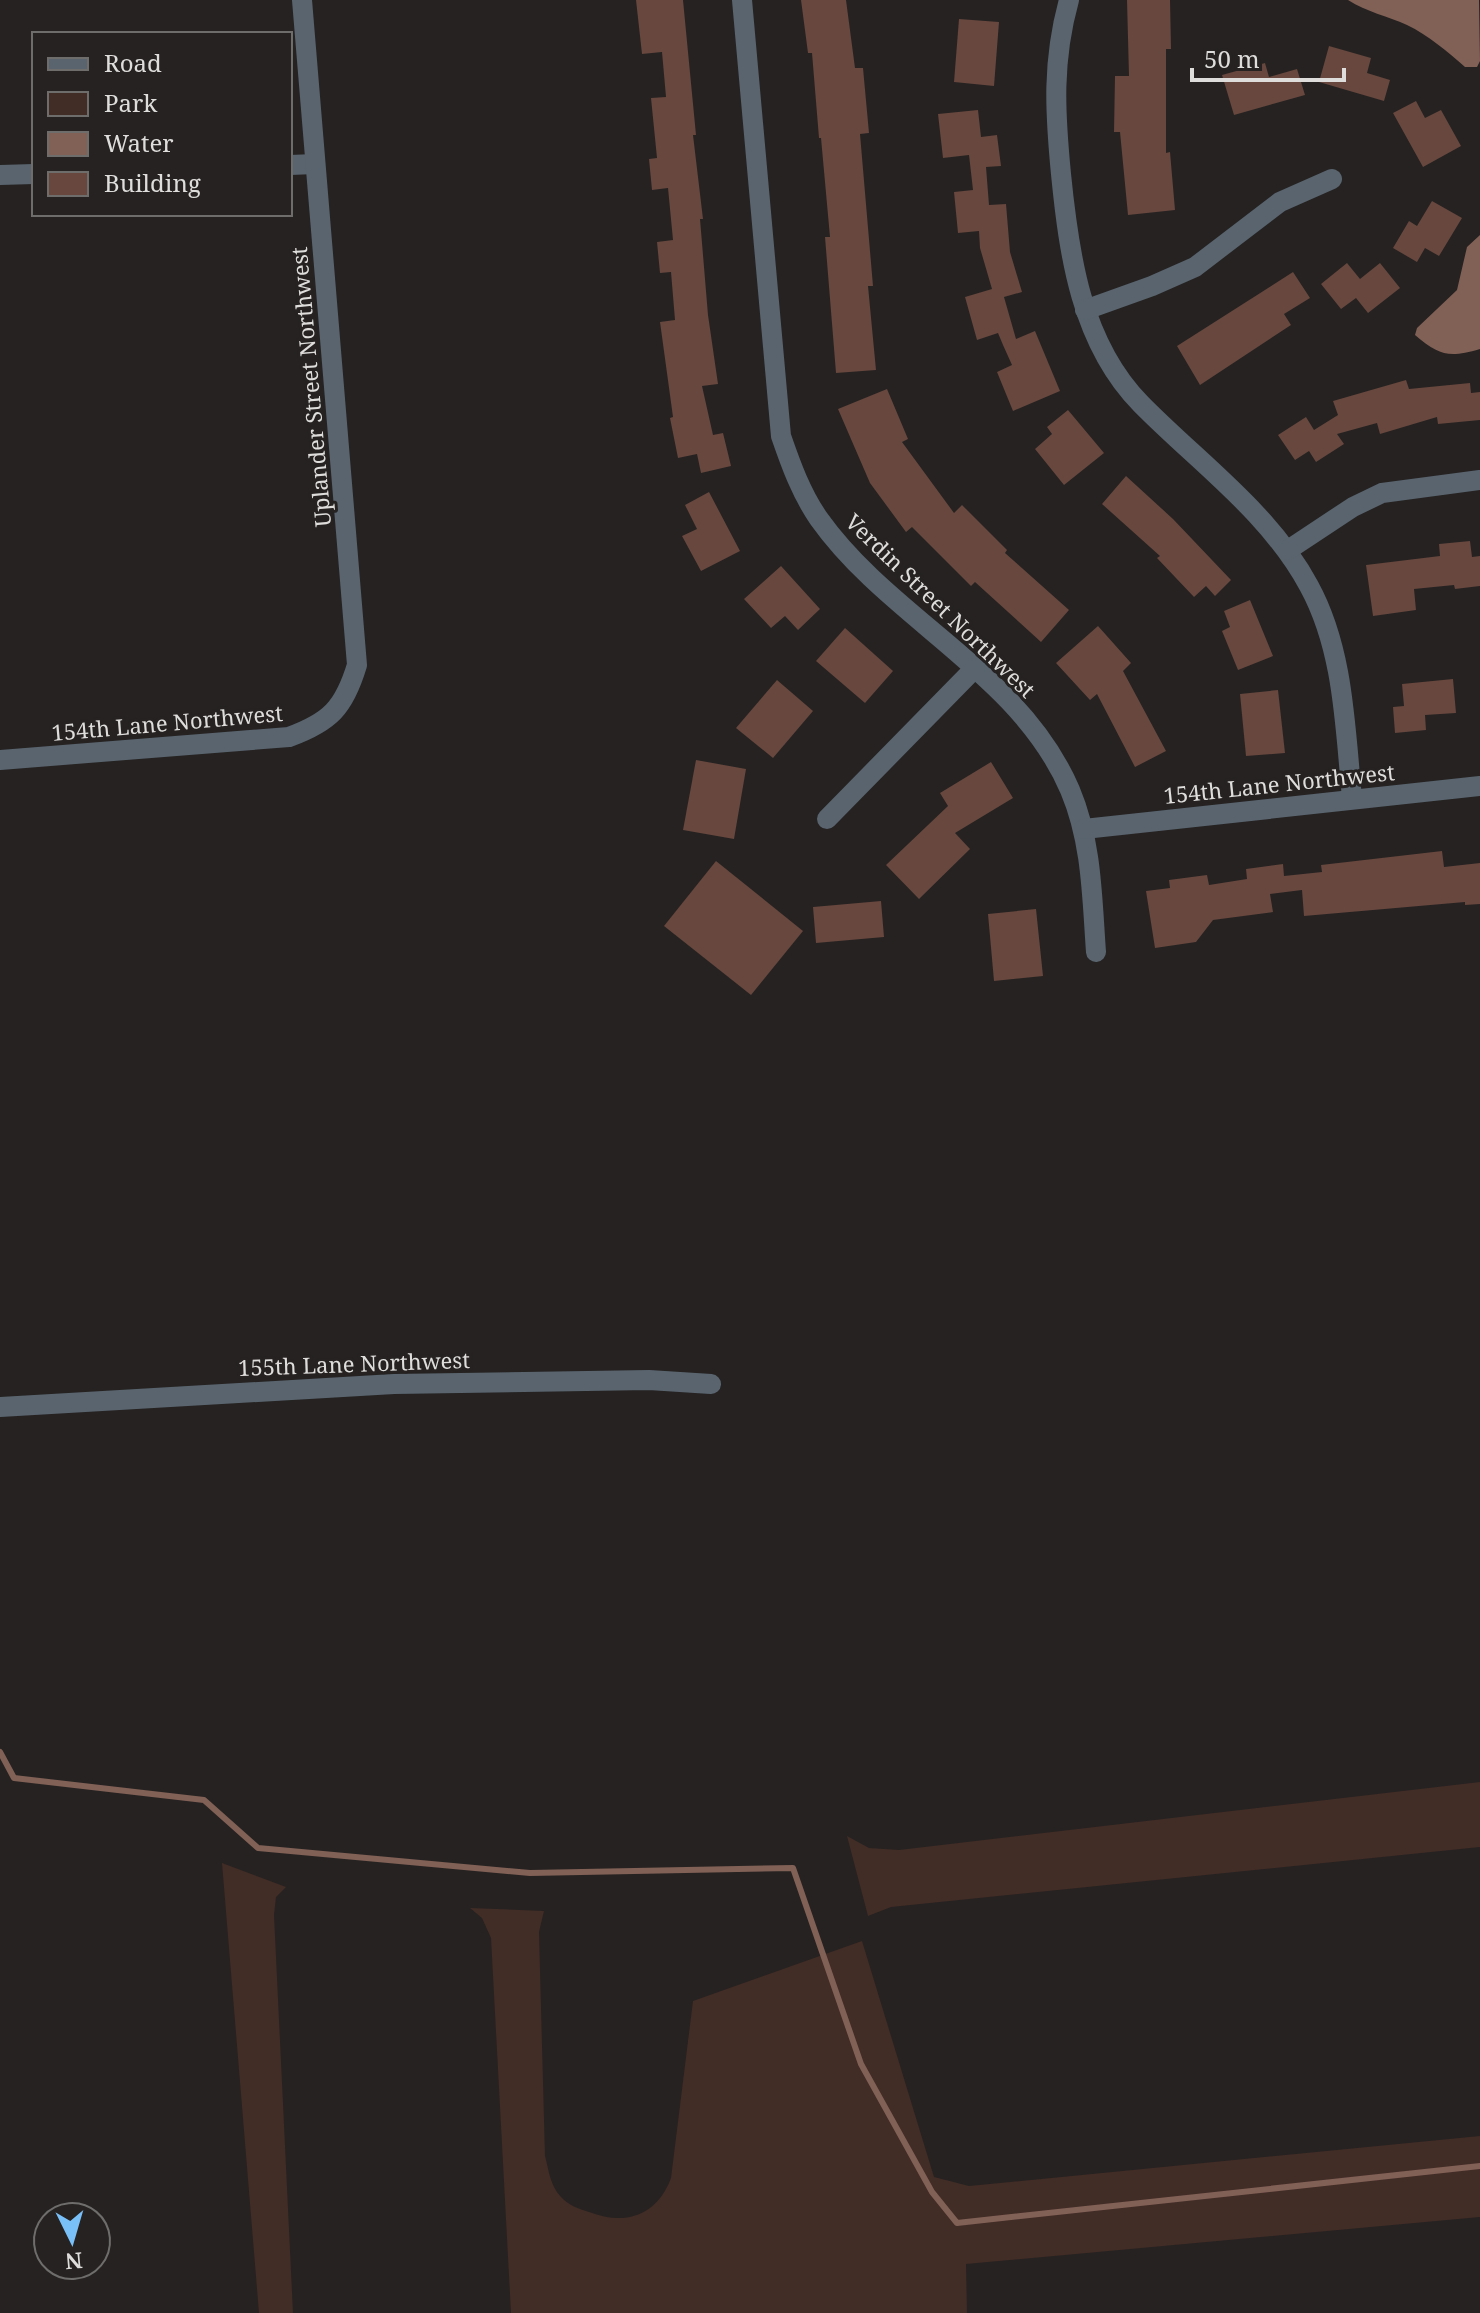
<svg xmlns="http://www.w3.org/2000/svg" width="1480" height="2313" font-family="'Noto Serif',serif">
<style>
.green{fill:#412c26}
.water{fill:#816056}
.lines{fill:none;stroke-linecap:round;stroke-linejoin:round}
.stream{stroke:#816056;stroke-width:6}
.building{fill:#67473e}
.street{stroke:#59646e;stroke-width:20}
.labels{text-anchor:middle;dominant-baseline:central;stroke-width:6;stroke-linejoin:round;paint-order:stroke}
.street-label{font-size:22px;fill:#dfdddc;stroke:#252221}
</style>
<rect width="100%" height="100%" fill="#252221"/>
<g class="green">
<polygon points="1480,1782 1480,1847 891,1907 868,1916 847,1836 869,1848 899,1850"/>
<polygon points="222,1863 286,1887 276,1897 274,1915 293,2313 259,2313"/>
<path d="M470,1908L544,1911L539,1932L545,2156C549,2171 550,2185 561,2197C568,2205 579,2209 589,2212C625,2226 657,2216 671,2178L693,2001L862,1941L934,2177L969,2186L1480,2136V2217L966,2264L967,2313H511L491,1938L482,1918Z"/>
</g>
<g class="water">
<path d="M1348,0H1479L1480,61L1477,67H1465C1448,52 1428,35 1407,25C1387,16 1367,12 1348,0Z"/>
<path d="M1480,235V349C1449,358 1440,356 1415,335L1417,328L1457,290L1467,247Z"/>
</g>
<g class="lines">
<polyline class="stream" points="0,1752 14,1778 204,1800 258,1848 530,1873 793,1868 861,2064 932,2192 957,2223 1480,2166"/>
</g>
<g class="building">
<polygon points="636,0 683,0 696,135 693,135 703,219 700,219 708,315 718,384 702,386 713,435 723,433 731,466 701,473 697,454 678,458 670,418 673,417 660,322 675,320 671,272 660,273 657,242 673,240 668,188 652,190 649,159 657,158 651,98 666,97 662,52 642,54"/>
<polygon points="801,0 846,0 855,68 863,68 869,133 860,134 873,286 868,286 876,370 836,373 825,237 830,237 821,138 819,138 812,53 808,53"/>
<polygon points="1127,0 1170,0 1171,49 1166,49 1166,153 1170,152 1175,210 1128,215 1120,132 1114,132 1115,76 1129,76"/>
<polygon points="959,19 999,22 994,86 954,82"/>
<polygon points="1329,46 1371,58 1367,73 1390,80 1384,101 1319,82"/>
<polygon points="1265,63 1269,77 1297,69 1305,95 1234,115 1222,75"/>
<polygon points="1416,101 1425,118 1441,110 1461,146 1423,167 1393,113"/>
<polygon points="978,110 981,137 997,135 1001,166 986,167 989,205 1006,204 1010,252 1022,292 1004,297 1016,339 1035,331 1060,391 1013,411 997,372 1012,365 1003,345 998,333 977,340 965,297 992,289 980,248 979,231 958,233 954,192 973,190 969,155 943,158 938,114"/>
<polygon points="1432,201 1462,218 1439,256 1425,248 1417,262 1393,248 1409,221 1417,226"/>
<polygon points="1347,263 1360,279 1380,263 1400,288 1368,313 1356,298 1341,309 1321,284"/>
<polygon points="1293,272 1310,298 1284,314 1291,325 1200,385 1177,346"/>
<polygon points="1406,380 1409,389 1470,383 1471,393 1480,392 1480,420 1438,424 1437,417 1380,434 1377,423 1337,434 1344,444 1316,462 1309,451 1295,460 1278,435 1306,417 1314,430 1338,415 1333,401"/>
<polygon points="887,389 908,439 902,442 954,513 962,505 1007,550 1005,553 1069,610 1041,642 975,582 971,586 912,527 906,532 870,483 838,409"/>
<polygon points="1068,410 1104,453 1064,485 1035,449 1052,434 1047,427"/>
<polygon points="1126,476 1173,519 1231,580 1215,596 1206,586 1194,597 1157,558 1160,556 1102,504"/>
<polygon points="709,492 740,551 701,571 682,536 697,529 685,505"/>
<polygon points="1470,541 1472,557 1480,556 1480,586 1455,589 1454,585 1414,589 1416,610 1373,616 1366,565 1440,556 1439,544"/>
<polygon points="781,566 820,609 798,630 785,616 771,628 744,599"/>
<polygon points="1250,600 1273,656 1238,670 1222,631 1230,627 1224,611"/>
<polygon points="1098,626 1131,663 1123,671 1166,751 1135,767 1097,694 1090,700 1056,663"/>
<polygon points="845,628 893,671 865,703 816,661"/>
<polygon points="1453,679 1456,713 1425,715 1426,730 1395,733 1393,707 1404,706 1402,684"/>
<polygon points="777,680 813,711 773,758 736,728"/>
<polygon points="1278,690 1285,753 1246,756 1240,694"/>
<polygon points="696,760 746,769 734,839 683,830"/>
<polygon points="991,762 1013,798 955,833 970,849 919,899 886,865 948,806 940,793"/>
<polygon points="1442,851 1444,867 1480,863 1480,904 1465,905 1465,902 1304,916 1302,890 1270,894 1273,912 1213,920 1196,942 1155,948 1146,891 1170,888 1169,880 1207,875 1209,885 1247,879 1246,869 1283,864 1284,876 1322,872 1321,865"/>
<polygon points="716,861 803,931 751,995 664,926"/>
<polygon points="881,901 884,937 816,943 813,907"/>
<polygon points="1036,909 1043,976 994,981 988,914"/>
</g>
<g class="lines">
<g class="street">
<path d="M742,0L781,436C791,465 801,493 819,519C890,619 1020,673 1070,790C1092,842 1092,897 1096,952"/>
<path d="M1069,0C1052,61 1055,112 1061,174C1069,255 1081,343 1141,404C1199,463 1269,512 1309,586C1344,650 1345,727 1352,798"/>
<polyline points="290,165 315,164"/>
<polyline points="0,175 34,174"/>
<polyline points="1085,310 1152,286 1195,267 1280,202 1332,179"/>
<polyline points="1288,550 1353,507 1382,493 1480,480"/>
<path d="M0,760L289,737C330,722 344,708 357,665L302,0"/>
<polyline points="827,819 975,668"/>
<polyline points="1084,829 1480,786"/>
<polyline points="0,1407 394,1384 649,1380 711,1384"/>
</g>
</g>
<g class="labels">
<g class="street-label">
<text transform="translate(310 387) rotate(-95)">Uplander Street Northwest</text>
<text transform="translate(941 605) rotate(44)">Verdin Street Northwest</text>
<text transform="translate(167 722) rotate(-5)">154th Lane Northwest</text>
<text transform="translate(1279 783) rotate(-6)">154th Lane Northwest</text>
<text transform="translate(354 1363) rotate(-2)">155th Lane Northwest</text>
</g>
</g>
<rect x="32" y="32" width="260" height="184" fill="#252221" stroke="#6f6d6c" stroke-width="2"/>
<rect x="48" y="58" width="40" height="12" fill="#59646e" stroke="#6f6d6c" stroke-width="2"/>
<text x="104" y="72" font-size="24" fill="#dfdddc">Road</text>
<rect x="48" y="92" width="40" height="24" fill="#412c26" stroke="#6f6d6c" stroke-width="2"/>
<text x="104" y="112" font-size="24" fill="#dfdddc">Park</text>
<rect x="48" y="132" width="40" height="24" fill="#816056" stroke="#6f6d6c" stroke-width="2"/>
<text x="104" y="152" font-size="24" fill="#dfdddc">Water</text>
<rect x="48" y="172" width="40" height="24" fill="#67473e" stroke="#6f6d6c" stroke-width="2"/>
<text x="104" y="192" font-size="24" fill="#dfdddc">Building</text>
<g transform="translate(72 2241) rotate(175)"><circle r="38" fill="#252221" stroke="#6f6d6c" stroke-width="2"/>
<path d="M0-6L14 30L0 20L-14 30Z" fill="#79bff8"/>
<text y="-12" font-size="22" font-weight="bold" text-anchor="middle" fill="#dfdddc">N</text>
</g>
<path d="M1192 68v12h152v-12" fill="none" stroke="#dfdddc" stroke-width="4"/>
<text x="1204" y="68" font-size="24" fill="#dfdddc" stroke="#252221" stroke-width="6" paint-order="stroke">50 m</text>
</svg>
